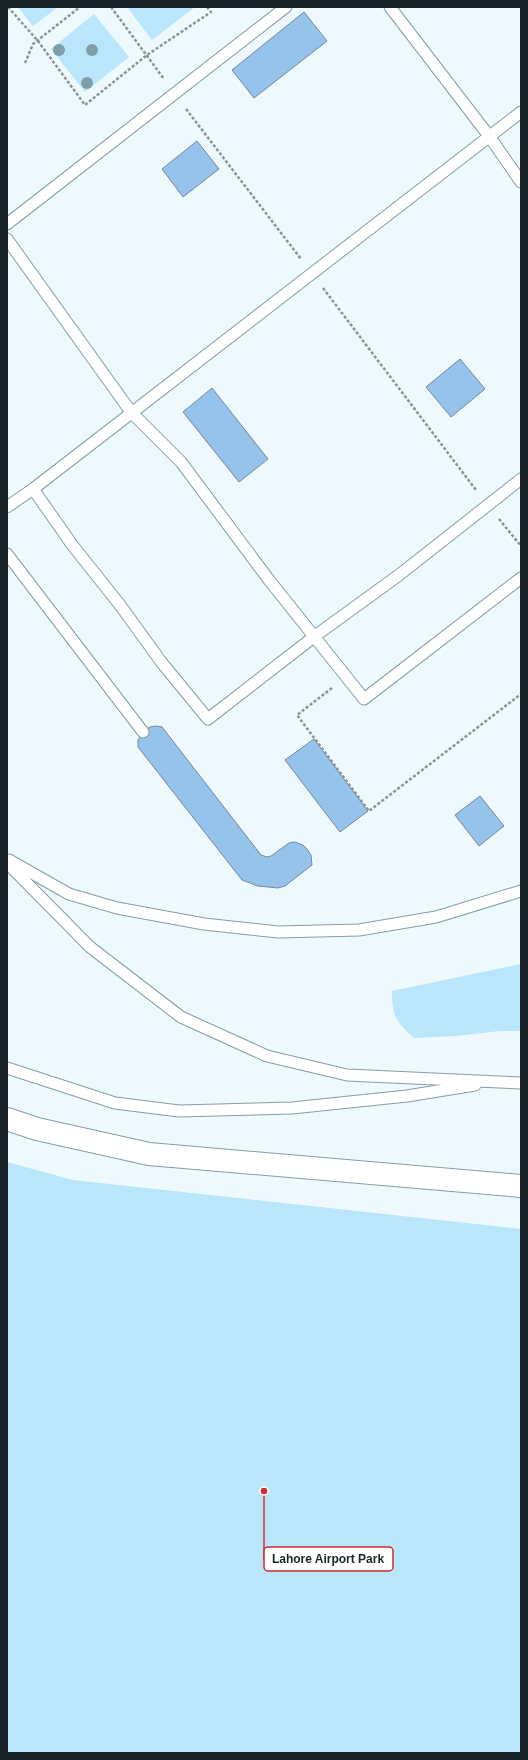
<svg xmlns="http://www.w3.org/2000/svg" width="528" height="1760" font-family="Arial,sans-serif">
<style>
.green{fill:#b9e6fb}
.building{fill:#96c3eb;stroke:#768899}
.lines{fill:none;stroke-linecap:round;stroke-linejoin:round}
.service-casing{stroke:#849da8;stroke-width:13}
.minor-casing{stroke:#849da8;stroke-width:24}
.path{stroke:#899398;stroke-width:2.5;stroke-dasharray:3 2;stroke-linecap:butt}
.service{stroke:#fff;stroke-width:11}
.minor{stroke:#fff;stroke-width:22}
.tree{fill:#7e9eab}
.leader{fill:none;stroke:#d62828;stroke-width:1.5}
.callout-dot{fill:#d62828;stroke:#fff;stroke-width:1.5}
.callout{fill:#fff;stroke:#d62828;stroke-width:1.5}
.callout-label{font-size:12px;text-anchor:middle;font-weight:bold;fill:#1a2428}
</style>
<rect width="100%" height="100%" fill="#eef9fe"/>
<g class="green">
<polygon points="18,7 58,7 33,26"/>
<polygon points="127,7 195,7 152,40"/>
<polygon points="94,14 129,57 85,92 51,49"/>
<path d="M521,964V1031H500L456,1036L414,1038C396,1022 392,1016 392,991Z"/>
<polygon points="7,1162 73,1180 521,1229 521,1753 7,1753"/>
</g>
<g class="building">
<polygon points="304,12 327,41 254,98 232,70"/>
<polygon points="197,141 219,169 183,197 162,169"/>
<polygon points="460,359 485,389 451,417 426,387"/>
<polygon points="212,388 268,459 239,482 183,412"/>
<polygon points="156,726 162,727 261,855 267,857 271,856 289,843 295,842 303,845 307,849 311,855 312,865 285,886 278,888 258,886 242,880 138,747 138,740 143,732 150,727"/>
<polygon points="314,739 368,811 340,832 285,760"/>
<polygon points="480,796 504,826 479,846 455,815"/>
</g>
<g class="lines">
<defs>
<g id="service">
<polyline points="390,7 489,136 521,182"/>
<polyline points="7,224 286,7"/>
<polyline points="7,239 131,412 181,462 269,580 364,699 521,578"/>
<polyline points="33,489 73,546 120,605 162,663 208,719 315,636 399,575 521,479"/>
<polyline points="7,507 33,489 521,112"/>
<polyline points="7,554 143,732"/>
<polyline points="9,860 69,894 117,908 204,924 278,932 359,930 436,917 521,891"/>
<polyline points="7,863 90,947 181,1017 267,1056 347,1075 521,1083"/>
<polyline points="7,1068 115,1103 179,1111 292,1108 407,1096 475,1085"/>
</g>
<polyline id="minor" points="7,1119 37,1129 149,1154 521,1186"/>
</defs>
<use href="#service" class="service-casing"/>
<use href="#minor" class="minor-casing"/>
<g class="path">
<polyline points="8,7 38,41 85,105 147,55 211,12 207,7"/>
<polyline points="111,7 164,79"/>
<polyline points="25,63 33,44 80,7"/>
<polyline points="186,109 301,259"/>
<polyline points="323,288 476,490"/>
<polyline points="499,519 521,546"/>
<polyline points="332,688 297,715 369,811 521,694"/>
</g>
<use href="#service" class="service"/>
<use href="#minor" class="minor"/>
</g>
<g class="tree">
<circle cx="59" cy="50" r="6"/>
<circle cx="92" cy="50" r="6"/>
<circle cx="87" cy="83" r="6"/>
</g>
<path class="leader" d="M264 1491L264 1559"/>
<circle class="callout-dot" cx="264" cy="1491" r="4"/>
<rect class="callout" x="264" y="1547" width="129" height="24" rx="4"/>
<g class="callout-label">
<text x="328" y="1563">Lahore Airport Park</text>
</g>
<rect width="528" height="1760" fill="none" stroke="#1a2428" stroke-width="16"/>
</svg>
